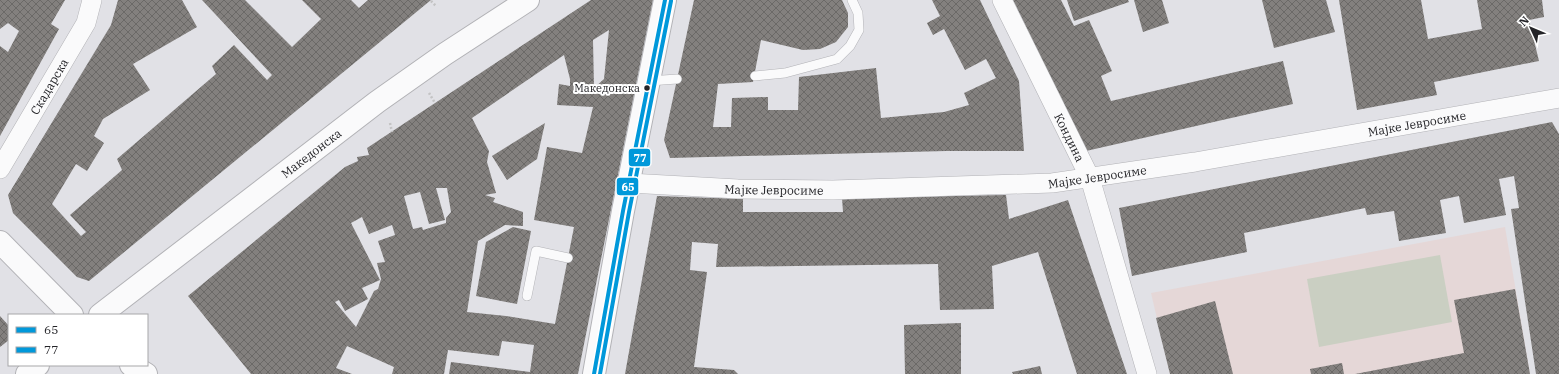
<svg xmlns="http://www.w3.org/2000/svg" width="1559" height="374" font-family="'IBM Plex Serif',serif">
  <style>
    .education { fill: #e5d7d7 }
    .pitch { fill: #cacfc2 }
    .building { fill: url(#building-cross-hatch); fill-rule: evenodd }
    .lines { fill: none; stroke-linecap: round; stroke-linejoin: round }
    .lane-casing { stroke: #b2b2b6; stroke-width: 10 }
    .street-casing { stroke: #b2b2b6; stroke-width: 20 }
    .secondary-casing { stroke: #b2b2b6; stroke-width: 24 }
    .path { stroke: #c3c3c4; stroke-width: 2.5; stroke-dasharray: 2 2; stroke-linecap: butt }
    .lane { stroke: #fafafb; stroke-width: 9 }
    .street { stroke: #fafafb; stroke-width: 19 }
    .secondary { stroke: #fafafb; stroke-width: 22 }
    .bus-1-casing { stroke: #fff; stroke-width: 7 }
    .bus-2-casing { stroke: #fff; stroke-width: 7 }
    .bus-1 { stroke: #0098da; stroke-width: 4 }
    .bus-2 { stroke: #0098da; stroke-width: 4 }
    .bus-dot { fill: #242428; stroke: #fff; stroke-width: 1.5 }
    .labels { text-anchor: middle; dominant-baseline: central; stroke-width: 4; stroke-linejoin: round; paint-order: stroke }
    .bus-label { font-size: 11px; fill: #242428; stroke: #fff; text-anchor: end }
    .street-label { font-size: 12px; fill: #242428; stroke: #fff }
    .line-badge { stroke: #fff; stroke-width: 1.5 }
    .badge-label { font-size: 11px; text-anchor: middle; font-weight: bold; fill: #fff }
  </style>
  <defs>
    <pattern id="building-cross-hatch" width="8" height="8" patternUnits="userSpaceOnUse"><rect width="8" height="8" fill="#83807e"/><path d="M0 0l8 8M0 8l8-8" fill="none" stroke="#6b6967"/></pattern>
  </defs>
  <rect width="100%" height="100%" fill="#e1e1e6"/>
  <polygon class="education" points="1505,227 1530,374 1170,374 1151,293"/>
  <polygon class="pitch" points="1440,255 1452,322 1319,347 1307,279"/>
  <g class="building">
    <polygon points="0,0 65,0 51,24 59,29 0,136 0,46 8,52 19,31 8,23 0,29"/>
    <polygon points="118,0 182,0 197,27 133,64 150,90 103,119 94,136 104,143 87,171 76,164 52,204 81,236 86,232 70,215 122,170 117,159 216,74 212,66 234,45 267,80 272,75 202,0 245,0 292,47 321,19 302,0 351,0 359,8 368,0 431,0 89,281 77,277 13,213 8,195 111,25"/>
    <path d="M591,0H653L578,374H449L451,362L530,372L534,345L502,341L499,356L448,350L444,374H392L394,367L347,346L336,368L352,374H251L188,296L345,167L358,161L357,157L369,155L367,148ZM609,30L604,79L594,88L593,40ZM564,55L570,79V86L559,84L557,105L593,107L582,153L547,147L534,220L574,227L555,324L506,316L467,312L478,241L505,225L523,226V212L493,202L495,198L485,195L496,193L487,162L489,151L472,118ZM436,188H447L451,212L446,218V223L423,230L422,227L413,229L404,196L420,192L429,224L445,220ZM362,217L369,234L392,225L395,235L378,241L385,262L377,263L381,279L378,289L374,291L356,327L335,302L339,300L345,311L368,299L362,288L380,280L351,223Z"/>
    <polygon points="694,0 842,0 848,13 848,27 836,42 820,49 803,50 761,40 753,82 718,84 713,127 731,127 732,98 768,97 768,110 798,110 799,77 876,68 881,118 944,112 969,105 964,93 996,78 986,59 965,70 944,29 933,35 927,23 940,16 932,0 980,0 1019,81 1024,151 946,151 670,158 664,140"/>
    <polygon points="1013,0 1061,0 1074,26 1089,20 1112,71 1101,76 1111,101 1283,61 1293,104 1086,151"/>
    <polygon points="1067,0 1128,0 1129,2 1074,21"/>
    <polygon points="1134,0 1162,0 1169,23 1143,32"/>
    <polygon points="1262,0 1326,0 1335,32 1274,48"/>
    <polygon points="1339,0 1421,0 1428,39 1482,29 1477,0 1542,0 1544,17 1529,20 1539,61 1434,82 1437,95 1357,110"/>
    <polygon points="1552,122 1559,134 1559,374 1536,374 1511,209 1519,208 1514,176 1499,179 1506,215 1464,223 1459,196 1440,200 1446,233 1399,241 1394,211 1367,215 1365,208 1244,233 1247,252 1132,276 1119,208"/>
    <polygon points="545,123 537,159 507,180 492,156"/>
    <polygon points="1006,195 1009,219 1068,200 1127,374 1077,374 1038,252 992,266 994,309 940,310 938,264 716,267 718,244 692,242 690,270 707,272 694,367 734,370 738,374 625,374 657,196 743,199 743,212 843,212 842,198"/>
    <polygon points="513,227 531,231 517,304 476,296 486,242"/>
    <polygon points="1515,289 1530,374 1355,374 1464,353 1454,300"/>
    <polygon points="1215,301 1233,374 1170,374 1156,318"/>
    <polygon points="0,316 9,326 9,340 0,347"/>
    <polygon points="961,323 961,374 905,374 904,325"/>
    <polygon points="1342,363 1344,374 1311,374 1310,369"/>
    <polygon points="1040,366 1042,374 1013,374 1012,372"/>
  </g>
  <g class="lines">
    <g class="lane-casing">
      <g id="lane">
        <polyline points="755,76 785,73 837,59 850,46 859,30 858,13 852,0"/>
        <polyline points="649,81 677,79"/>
        <polyline points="527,296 536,251 568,258"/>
      </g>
    </g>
    <g class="street-casing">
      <g id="street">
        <path id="s1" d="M1002,0L1090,178L1147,374"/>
        <path id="s2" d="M0,169L86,23L92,0"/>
        <path id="s3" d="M629,183L738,189L833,190L1052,183L1195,162L1559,98"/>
      </g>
    </g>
    <g class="secondary-casing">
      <g id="secondary">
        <polyline points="0,242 72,315"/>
        <path id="s4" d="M100,315L377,102L445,54L528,0"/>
        <polyline points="131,365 146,374"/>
        <polyline points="27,374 38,365"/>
        <polyline points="594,374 623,211 665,0"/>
      </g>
    </g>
    <g class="path">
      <polyline points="431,1 436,6"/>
      <polyline points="429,93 435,103"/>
      <polyline points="390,123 392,132"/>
    </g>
    <use href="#lane" class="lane"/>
    <use href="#street" class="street"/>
    <use href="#secondary" class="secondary"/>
    <g class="bus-1-casing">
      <polyline id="bus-1" points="594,374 623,211 665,0"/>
    </g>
    <g class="bus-2-casing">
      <polyline id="bus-2" points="600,374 629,212 671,1"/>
    </g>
    <use href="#bus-1" class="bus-1"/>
    <use href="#bus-2" class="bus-2"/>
  </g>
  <circle class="bus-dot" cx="647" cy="88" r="3.5"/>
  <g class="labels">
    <g class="bus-label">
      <text x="640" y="88">Македонска</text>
    </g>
    <g class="street-label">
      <text stroke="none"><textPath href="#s2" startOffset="96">Скадарска</textPath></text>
      <text stroke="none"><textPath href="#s3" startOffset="793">Мајке Јевросиме</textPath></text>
      <text stroke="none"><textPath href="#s1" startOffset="153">Кондина</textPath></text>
      <text stroke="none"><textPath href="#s4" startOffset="266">Македонска</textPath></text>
      <text stroke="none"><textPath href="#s3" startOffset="469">Мајке Јевросиме</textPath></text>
      <text stroke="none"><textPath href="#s3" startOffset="145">Мајке Јевросиме</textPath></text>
    </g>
  </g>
  <g class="line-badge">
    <rect x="628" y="148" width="23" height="19" rx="4" fill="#0098da"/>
    <rect x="616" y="177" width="23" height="19" rx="4" fill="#0098da"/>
  </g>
  <g class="badge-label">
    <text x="640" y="162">77</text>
    <text x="628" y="191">65</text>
  </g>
  <rect x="8" y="314" width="140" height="52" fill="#ffffff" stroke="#a7a7a9"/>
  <rect x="16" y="327" width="20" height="6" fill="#0098da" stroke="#a7a7a9"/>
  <text x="44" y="334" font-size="12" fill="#242428">65</text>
  <rect x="16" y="347" width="20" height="6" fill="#0098da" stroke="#a7a7a9"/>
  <text x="44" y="354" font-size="12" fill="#242428">77</text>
  <g transform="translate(1531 28) rotate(314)" stroke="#ffffff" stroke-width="3" paint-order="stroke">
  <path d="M0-3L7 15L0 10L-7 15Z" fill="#242428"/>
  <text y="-6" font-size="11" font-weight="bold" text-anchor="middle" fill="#242428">N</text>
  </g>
</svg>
